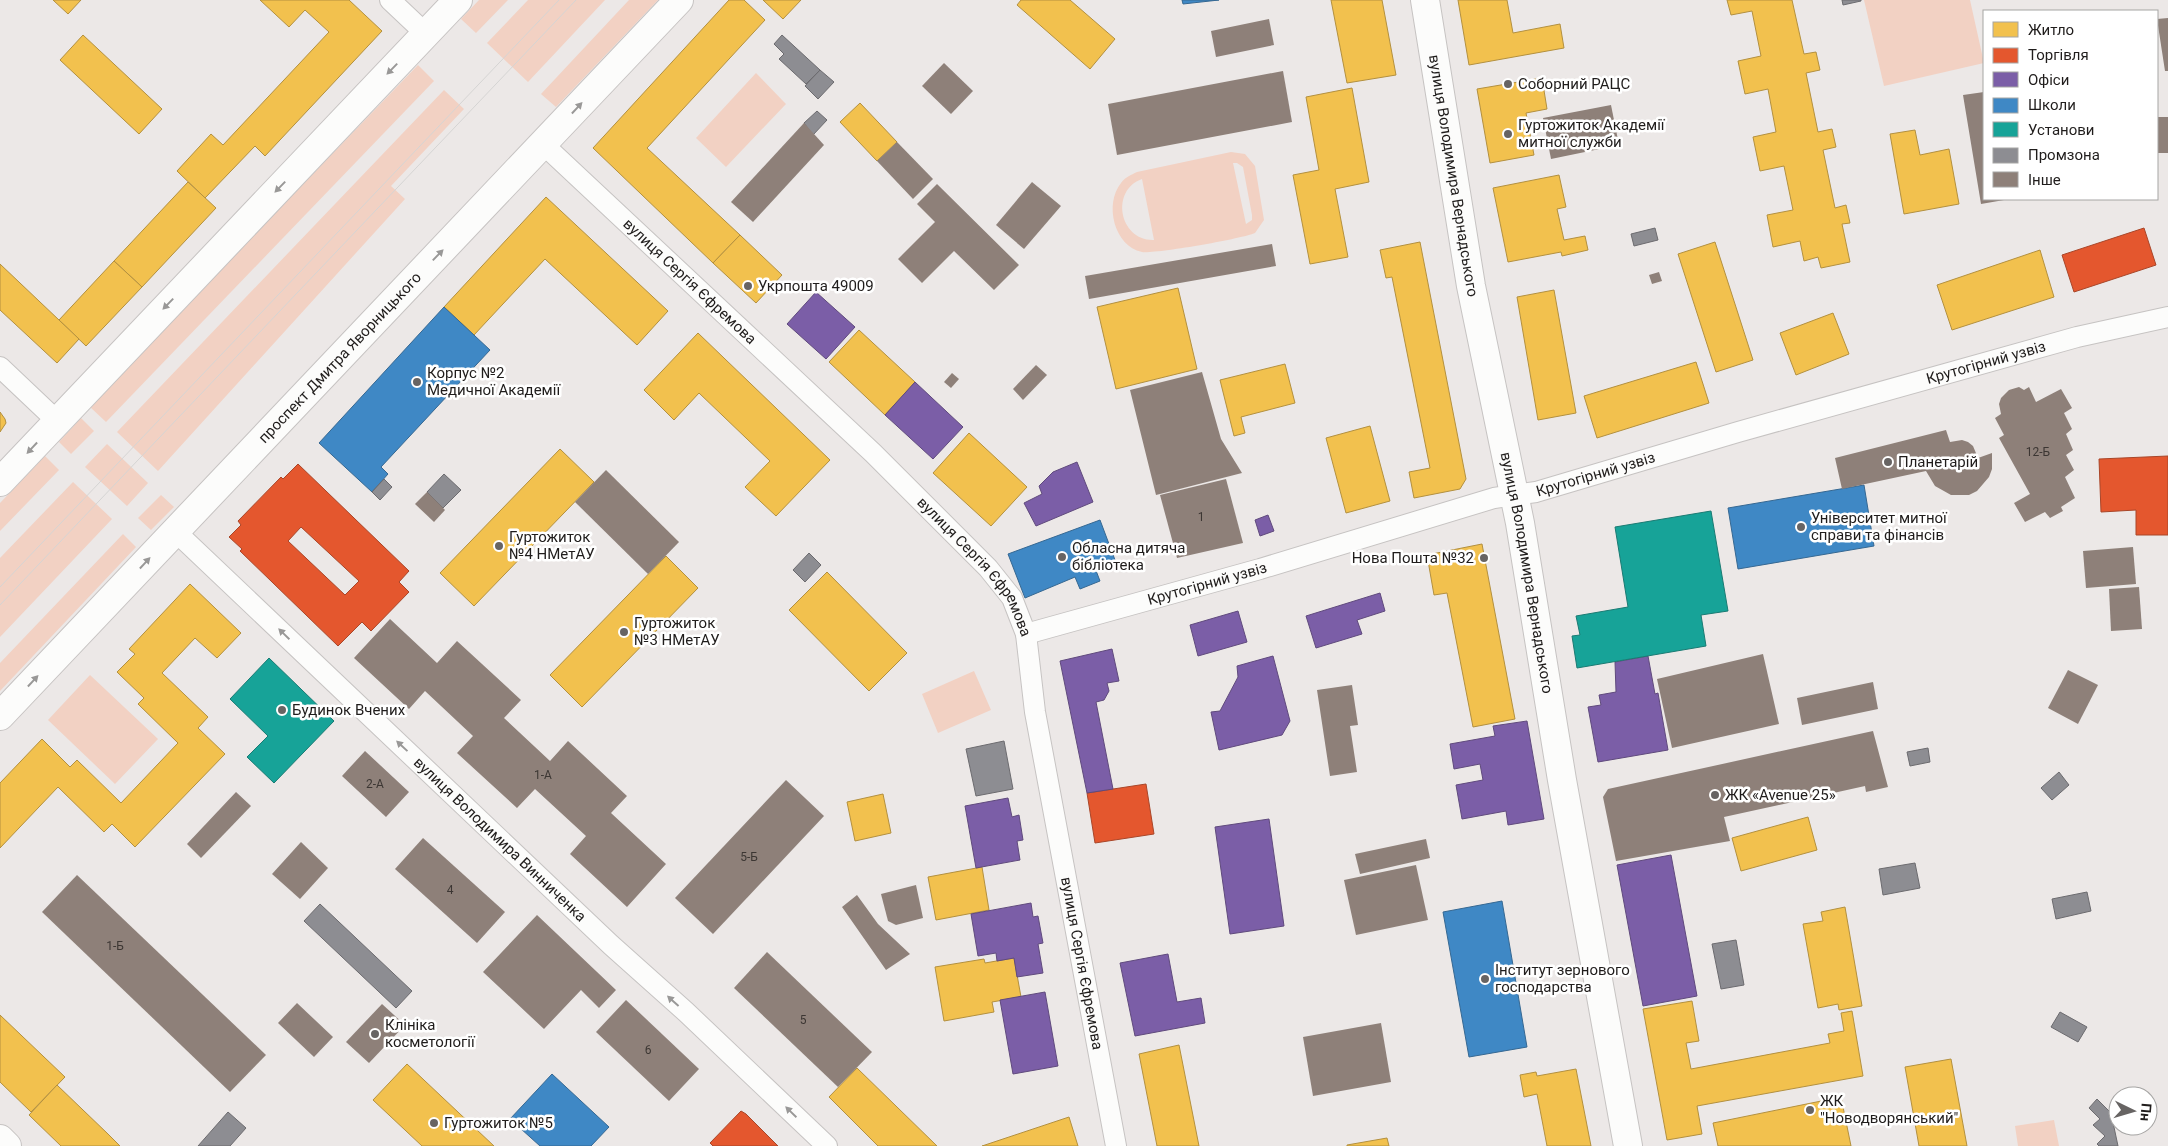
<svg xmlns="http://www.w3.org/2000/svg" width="2168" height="1146" font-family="Roboto,sans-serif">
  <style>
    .green { fill: #f2d1c3; fill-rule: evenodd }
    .homes { fill: #f2c14e; stroke: #b3903f }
    .shops { fill: #e4572e; stroke: #a94629; fill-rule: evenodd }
    .offices { fill: #7b5ea7; stroke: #604a7d }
    .schools { fill: #3f88c5; stroke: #366892 }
    .public { fill: #17a398; stroke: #1a7b73 }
    .industry { fill: #8d8d92; stroke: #6c6b6f }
    .building { fill: #8e8079 }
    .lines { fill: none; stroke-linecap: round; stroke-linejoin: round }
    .street-casing { stroke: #c6c3c2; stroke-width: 22 }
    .secondary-casing { stroke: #c6c3c2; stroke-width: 30 }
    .primary-casing { stroke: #c6c3c2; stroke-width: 30 }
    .street { stroke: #fcfcfb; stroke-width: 20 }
    .secondary { stroke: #fcfcfb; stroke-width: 28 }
    .primary { stroke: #fcfcfb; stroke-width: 28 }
    .tram { stroke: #d5d4d3; stroke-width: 1 }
    .oneway { fill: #999897 }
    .poi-dot { fill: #676463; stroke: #fff; stroke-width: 2 }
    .labels { text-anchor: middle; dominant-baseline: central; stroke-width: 5; stroke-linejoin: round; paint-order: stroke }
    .number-label { font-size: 12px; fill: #3c3633 }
    .poi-label { font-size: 15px; fill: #201d1c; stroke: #fff; text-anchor: start }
    .street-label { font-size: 15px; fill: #201d1c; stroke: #fff }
  </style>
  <rect width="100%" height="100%" fill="#ece8e7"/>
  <g class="green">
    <polygon points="479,0 508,0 476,33 461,19"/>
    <polygon points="528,0 605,0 528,82 487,43"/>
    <polygon points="629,0 658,0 556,107 541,94"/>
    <polygon points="1864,0 1970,0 1984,63 1884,86"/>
    <polygon points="418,65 434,81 106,422 89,406"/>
    <polygon points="756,73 786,104 726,167 696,138"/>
    <polygon points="444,90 464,109 391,186 405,199 158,471 117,432"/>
    <path d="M1231,152L1245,154L1255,166L1264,220L1255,233C1241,239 1155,254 1142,252C1114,246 1104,204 1121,183C1125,177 1131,175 1137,172ZM1233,163H1237L1243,167L1252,215V220L1246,224ZM1142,179L1154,240C1119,241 1110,190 1142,179Z"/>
    <polygon points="81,418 94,431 71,454 59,442"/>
    <polygon points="107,444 148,483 127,506 85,467"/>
    <polygon points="45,456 59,470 0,531 0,503"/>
    <polygon points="73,482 112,519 0,637 0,558"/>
    <polygon points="161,495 174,507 151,530 138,518"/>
    <polygon points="123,534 136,547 0,691 0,663"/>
    <polygon points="974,671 991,710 938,733 922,694"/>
    <polygon points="90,675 158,739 115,784 48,720"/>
    <polygon points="2054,1120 2059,1146 2018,1146 2015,1126"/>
  </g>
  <g class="homes">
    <polygon points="53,0 81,0 68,14"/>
    <polygon points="260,0 349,0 382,31 265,156 255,146 205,198 177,171 211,134 223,145 329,32 305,10 289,27"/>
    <polygon points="729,0 744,0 765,20 647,148 740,235 713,263 593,148"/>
    <polygon points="763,0 801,0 783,19"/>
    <polygon points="1021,0 1070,0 1115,39 1090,69 1017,5"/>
    <polygon points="1331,0 1382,0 1396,75 1347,83"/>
    <polygon points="1458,0 1507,0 1513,33 1560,24 1564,48 1469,65"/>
    <polygon points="1727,0 1792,0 1804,54 1816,52 1820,70 1806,73 1818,132 1832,129 1836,147 1823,150 1835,208 1846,205 1850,223 1842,224 1850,262 1821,268 1818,257 1804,261 1800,241 1773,247 1767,215 1793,210 1784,166 1760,171 1753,137 1776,132 1768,89 1745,94 1738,61 1761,56 1752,11 1731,15"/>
    <polygon points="83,35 162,109 139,134 60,60"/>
    <polygon points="1542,78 1547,109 1526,113 1534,155 1490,163 1477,89"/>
    <polygon points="1352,88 1369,182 1335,189 1348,257 1310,264 1293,175 1319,170 1306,97"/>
    <polygon points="860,103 897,142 877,161 840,122"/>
    <polygon points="1915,130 1920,155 1949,149 1959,204 1904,214 1890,134"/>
    <polygon points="1559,175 1566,207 1557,209 1564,240 1585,236 1588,250 1562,256 1561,252 1508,262 1493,188"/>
    <polygon points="188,182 216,208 142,287 114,261"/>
    <polygon points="546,197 668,311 637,345 545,259 474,335 444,307"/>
    <polygon points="740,235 782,275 756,303 713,263"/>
    <polygon points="1420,242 1466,479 1460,489 1414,498 1409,472 1430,468 1392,277 1386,278 1380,250"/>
    <polygon points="1715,242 1753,360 1716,372 1678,254"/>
    <polygon points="2040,250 2054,297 1952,330 1937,285"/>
    <polygon points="114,261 142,287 86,346 59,320"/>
    <polygon points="0,264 79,339 57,363 0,310"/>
    <polygon points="1178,288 1197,369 1116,389 1097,307"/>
    <polygon points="1554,290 1576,413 1538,420 1517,297"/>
    <polygon points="1833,313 1849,354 1796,375 1780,333"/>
    <polygon points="859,330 915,382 885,415 829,362"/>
    <polygon points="698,333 830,460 776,516 745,487 770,461 699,393 674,420 644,390"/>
    <polygon points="1696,362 1709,403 1597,438 1584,396"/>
    <polygon points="1285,364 1295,403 1241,417 1245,433 1234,436 1220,380"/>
    <polygon points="0,412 5,419 6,423 0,432"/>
    <polygon points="1370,426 1390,501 1346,513 1326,438"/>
    <polygon points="969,433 1027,487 991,526 933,473"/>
    <polygon points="560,449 594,482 474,606 440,573"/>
    <polygon points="1482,544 1515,719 1473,727 1447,593 1434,595 1427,555"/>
    <polygon points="666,556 698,588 582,707 550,675"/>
    <polygon points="827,572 907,653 869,691 789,610"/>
    <polygon points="190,584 241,633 217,658 195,638 162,673 208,717 198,728 225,754 135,847 112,824 104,832 58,787 0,848 0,783 42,739 70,767 77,760 121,803 178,743 138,704 144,698 117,672 135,654 129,649"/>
    <polygon points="883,794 891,833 855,841 847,802"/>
    <polygon points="1808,817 1817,850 1741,871 1732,838"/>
    <polygon points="982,867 989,910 936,920 928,877"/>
    <polygon points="1845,907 1862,1006 1839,1010 1838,1004 1818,1008 1803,924 1823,921 1821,912"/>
    <polygon points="1014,958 1021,997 992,1002 994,1012 944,1021 935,967 984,959 985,963"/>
    <polygon points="1692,1001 1699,1041 1686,1043 1691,1069 1830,1043 1828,1034 1844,1031 1841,1013 1852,1011 1863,1076 1697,1106 1702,1134 1667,1140 1643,1009"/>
    <polygon points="0,1015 65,1077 31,1112 0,1082"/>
    <polygon points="1179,1045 1199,1146 1157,1146 1139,1054"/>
    <polygon points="1951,1059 1967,1146 1919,1146 1905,1067"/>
    <polygon points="407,1064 494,1146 422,1146 373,1100"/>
    <polygon points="857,1068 937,1146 878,1146 829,1097"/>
    <polygon points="1576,1069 1591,1146 1547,1146 1537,1094 1524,1097 1520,1075 1536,1072 1537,1076"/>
    <polygon points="57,1085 108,1134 120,1146 61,1146 29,1115"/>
    <polygon points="1841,1097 1851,1146 1718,1146 1713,1123"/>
    <polygon points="1069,1117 1078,1146 982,1146"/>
    <polygon points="1387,1138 1389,1146 1347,1146 1347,1145"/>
  </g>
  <g class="shops">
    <polygon points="2144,228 2156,265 2074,292 2062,255"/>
    <polygon points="2168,456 2168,535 2136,535 2136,510 2101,512 2099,459"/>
    <path d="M298,464L409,571L399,582L409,592L371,631L362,622L338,646L240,551L242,549L229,537L241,525L238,521L281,477L283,479ZM301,527L359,581L345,595L288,541Z"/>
    <polygon points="1146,784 1154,834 1095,843 1087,793"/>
    <polygon points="741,1111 746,1114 778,1146 713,1146 710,1143"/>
  </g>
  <g class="offices">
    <polygon points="816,292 855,327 826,359 787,324"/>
    <polygon points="915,382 963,427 933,459 885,415"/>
    <polygon points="1077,462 1093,502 1036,526 1024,503 1042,494 1039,486 1053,472"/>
    <polygon points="1268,515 1274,531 1260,536 1255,520"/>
    <polygon points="1380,593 1385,611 1357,620 1362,634 1316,648 1306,616"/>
    <polygon points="1238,611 1247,642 1198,656 1190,625"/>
    <polygon points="1112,649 1119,681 1107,683 1109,691 1104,700 1096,702 1113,789 1087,793 1060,661"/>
    <polygon points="1273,656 1290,721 1282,735 1219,750 1211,712 1220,711 1238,677 1237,666"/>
    <polygon points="1648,656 1655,694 1658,693 1668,750 1598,762 1588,707 1601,705 1599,695 1616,692 1615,662"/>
    <polygon points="1527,721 1544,819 1508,825 1506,811 1462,819 1456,785 1483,780 1480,764 1454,769 1450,744 1495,736 1493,726"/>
    <polygon points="1008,798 1012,817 1019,815 1023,840 1017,841 1020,860 976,868 965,806"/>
    <polygon points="1269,819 1284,926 1230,934 1215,827"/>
    <polygon points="1671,855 1697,996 1643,1006 1617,865"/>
    <polygon points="1031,903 1033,917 1038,916 1043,943 1038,944 1043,973 1017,977 1014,958 997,961 996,953 978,956 971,914"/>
    <polygon points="1168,954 1177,1002 1201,998 1205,1023 1135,1036 1120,963"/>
    <polygon points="1045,992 1058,1066 1013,1074 1000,1000"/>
  </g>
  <g class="schools">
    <polygon points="1182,0 1219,0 1183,4"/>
    <polygon points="444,307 490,350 381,467 388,474 372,492 319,443"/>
    <polygon points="1864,485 1874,546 1738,569 1728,508"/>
    <polygon points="1100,520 1115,560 1095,568 1100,581 1080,589 1075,577 1025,598 1008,554"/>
    <polygon points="1502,901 1527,1047 1469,1057 1443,912"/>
    <polygon points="552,1074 609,1127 591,1146 540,1146 510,1119"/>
  </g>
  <g class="public">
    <polygon points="1711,511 1728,611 1701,615 1706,646 1577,668 1572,636 1580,635 1576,616 1628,607 1615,527"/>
    <polygon points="269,658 334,721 274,783 247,757 268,736 230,699"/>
  </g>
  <g class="industry">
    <polygon points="1842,0 1861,0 1861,1 1843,5"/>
    <polygon points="782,35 820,70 806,84 779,59 784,54 774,44"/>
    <polygon points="820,70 834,82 818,99 805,86"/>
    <polygon points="817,111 827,120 813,135 804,123"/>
    <polygon points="1655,228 1658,240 1634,246 1631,234"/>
    <polygon points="444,474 461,490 443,508 427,492"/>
    <polygon points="384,479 392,487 380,500 372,492"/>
    <polygon points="809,553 821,565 805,582 793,570"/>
    <polygon points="1004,741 1013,789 976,796 966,749"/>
    <polygon points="1928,748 1930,762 1910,766 1907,752"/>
    <polygon points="2059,772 2069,785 2052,800 2041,788"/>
    <polygon points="1915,863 1920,888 1883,895 1879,869"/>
    <polygon points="2087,892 2091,911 2056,919 2052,899"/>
    <polygon points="320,904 412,991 396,1008 304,921"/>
    <polygon points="1736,940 1744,985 1721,989 1712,944"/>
    <polygon points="2060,1012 2087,1027 2078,1042 2051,1027"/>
    <polygon points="2097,1099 2111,1113 2118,1146 2099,1146 2097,1144 2105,1136 2093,1125 2100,1119 2089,1108"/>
    <polygon points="228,1112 246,1128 230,1146 198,1146"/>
  </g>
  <g class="building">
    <polygon points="2168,18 2168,71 2165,71 2157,19"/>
    <polygon points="1269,19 1274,45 1216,57 1211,31"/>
    <polygon points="944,63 973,91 951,114 922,86"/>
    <polygon points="1283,71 1292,122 1117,155 1108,104"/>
    <polygon points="1984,92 1984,199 2004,200 1981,204 1963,95"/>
    <polygon points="1611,105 1619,145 1551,159 1543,118"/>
    <rect x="2157" y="117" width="11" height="36"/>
    <polygon points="804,123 824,145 753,222 731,202"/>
    <polygon points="897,142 933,179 913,199 877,161"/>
    <polygon points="1032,182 1061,206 1024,249 996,225"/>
    <polygon points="937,184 1019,265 994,290 954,251 922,283 898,259 935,222 917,204"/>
    <polygon points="1272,244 1276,266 1089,299 1085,276"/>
    <polygon points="1659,272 1662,281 1652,284 1649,275"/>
    <polygon points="1036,365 1047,375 1023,400 1013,389"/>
    <polygon points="1202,372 1221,439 1242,473 1156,495 1130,390"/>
    <polygon points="952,373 959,379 951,388 944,382"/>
    <polygon points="2019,387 2024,390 2029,387 2036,402 2061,389 2072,408 2064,413 2072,429 2066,434 2073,450 2066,455 2074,470 2065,477 2075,498 2061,507 2063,511 2050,518 2045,512 2025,522 2014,503 2030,494 1999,438 2004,435 1995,418 2001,414 1999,404 2001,398 2009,390"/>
    <polygon points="1946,430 1950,442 1962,440 1968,442 1973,446 1978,458 1992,453 1992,469 1989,477 1977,491 1969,495 1951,495 1935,486 1926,471 1842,489 1835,458"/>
    <polygon points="606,470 679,542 648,574 575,502"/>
    <polygon points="1226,479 1243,543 1177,558 1160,495"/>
    <polygon points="427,492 445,510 434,522 415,504"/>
    <polygon points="2133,547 2136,584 2086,588 2083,551"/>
    <polygon points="2139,587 2142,629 2111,631 2109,589"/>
    <polygon points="390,619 437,663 457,641 521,700 504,718 550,761 568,741 627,796 611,813 666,864 627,907 570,854 586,836 535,789 517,808 457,753 473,736 425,691 409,709 354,658"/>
    <polygon points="1763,654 1779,724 1672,748 1657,679"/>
    <polygon points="2068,670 2098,685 2078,724 2048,708"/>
    <polygon points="1873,682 1878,709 1802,725 1797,698"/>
    <polygon points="1352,685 1358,725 1350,726 1357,772 1330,776 1317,690"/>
    <polygon points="1873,731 1888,787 1866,792 1865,786 1724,817 1730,841 1616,861 1603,797 1608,789"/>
    <polygon points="365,751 409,792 386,817 342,776"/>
    <polygon points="786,780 824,816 713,934 675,898"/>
    <polygon points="236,792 251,806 201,858 187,844"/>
    <polygon points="423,838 505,912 477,943 395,869"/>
    <polygon points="1426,839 1430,858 1360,874 1355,854"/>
    <polygon points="301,842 328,868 300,899 272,874"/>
    <polygon points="1416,865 1428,920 1356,935 1344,880"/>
    <polygon points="77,875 266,1055 230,1092 42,912"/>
    <polygon points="916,885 923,918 896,925 888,921 881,894"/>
    <polygon points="857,895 878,924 910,954 886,970 842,907"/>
    <polygon points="537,915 616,990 599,1008 581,990 544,1029 483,972"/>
    <polygon points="767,952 872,1052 838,1087 734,988"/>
    <polygon points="626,1000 699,1069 669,1101 596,1032"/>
    <polygon points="297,1003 333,1037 314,1057 278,1023"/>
    <polygon points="382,1004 405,1025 369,1063 346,1042"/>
    <polygon points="1381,1023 1391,1082 1313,1096 1303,1037"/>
  </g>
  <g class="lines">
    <g class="street-casing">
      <g id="street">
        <polyline points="390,0 426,34"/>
        <path id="s1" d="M543,144L873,453L988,568L1012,598L1026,634L1035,712L1116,1146"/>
        <polyline points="0,367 57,421"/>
        <path id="s2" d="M175,531L611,945L686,1012L827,1146"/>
        <path id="s3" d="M1026,634L1260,569L1494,498L1536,492L1738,432L2077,337L2168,317"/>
      </g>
    </g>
    <g class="secondary-casing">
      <g id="secondary">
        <path id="s4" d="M1425,0L1471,286L1520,523L1562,780L1628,1146"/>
        <polyline points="0,1139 7,1146"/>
      </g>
    </g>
    <g class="primary-casing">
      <g id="primary">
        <polyline points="0,482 458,0"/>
        <path id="s5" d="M0,716L679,0"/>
      </g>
    </g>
    <use href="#street" class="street"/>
    <use href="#secondary" class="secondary"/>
    <use href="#primary" class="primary"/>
    <g class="tram">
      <polyline points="0,587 559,0"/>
      <polyline points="0,605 576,0"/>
    </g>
  </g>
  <defs><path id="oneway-solid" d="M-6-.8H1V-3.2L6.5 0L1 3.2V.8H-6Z" transform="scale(1.25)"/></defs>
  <g class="oneway">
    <use href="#oneway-solid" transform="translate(392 69) rotate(134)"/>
    <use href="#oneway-solid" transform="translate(577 108) rotate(-47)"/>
    <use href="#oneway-solid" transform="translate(280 187) rotate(134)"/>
    <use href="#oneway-solid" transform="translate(438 255) rotate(-46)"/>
    <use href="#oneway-solid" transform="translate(168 304) rotate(134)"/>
    <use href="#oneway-solid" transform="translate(32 448) rotate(133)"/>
    <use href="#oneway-solid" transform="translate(145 563) rotate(-47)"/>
    <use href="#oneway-solid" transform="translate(284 634) rotate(-136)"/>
    <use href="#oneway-solid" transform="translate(33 681) rotate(-47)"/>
    <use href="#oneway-solid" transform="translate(402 746) rotate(-137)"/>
    <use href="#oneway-solid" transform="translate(673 1001) rotate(-138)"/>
    <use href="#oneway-solid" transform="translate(791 1112) rotate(-136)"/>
  </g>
  <g class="poi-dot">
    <circle cx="1508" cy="84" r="5"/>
    <circle cx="1508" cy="134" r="5"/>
    <circle cx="748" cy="286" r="5"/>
    <circle cx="417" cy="382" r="5"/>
    <circle cx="1888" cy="462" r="5"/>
    <circle cx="1801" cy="527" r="5"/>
    <circle cx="499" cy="546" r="5"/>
    <circle cx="1062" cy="557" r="5"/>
    <circle cx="1484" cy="558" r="5"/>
    <circle cx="624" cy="632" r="5"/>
    <circle cx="282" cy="710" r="5"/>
    <circle cx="1715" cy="795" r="5"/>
    <circle cx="1485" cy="979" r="5"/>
    <circle cx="375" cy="1034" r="5"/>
    <circle cx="1810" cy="1110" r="5"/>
    <circle cx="434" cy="1123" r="5"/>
  </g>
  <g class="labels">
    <g class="number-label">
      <text x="2038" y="452">12-Б</text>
      <text x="1201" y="517">1</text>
      <text x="543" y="775">1-А</text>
      <text x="375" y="784">2-А</text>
      <text x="749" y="857">5-Б</text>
      <text x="450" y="890">4</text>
      <text x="115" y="946">1-Б</text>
      <text x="803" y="1020">5</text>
      <text x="648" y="1050">6</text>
    </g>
    <g class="poi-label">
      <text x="1518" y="84">Соборний РАЦС</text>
      <text x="1518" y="125">Гуртожиток Академії<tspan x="1518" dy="17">митної служби</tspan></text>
      <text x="758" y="286">Укрпошта 49009</text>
      <text x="427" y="373">Корпус №2<tspan x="427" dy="17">Медичної Академії</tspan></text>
      <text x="1898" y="462">Планетарій</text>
      <text x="1811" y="518">Університет митної<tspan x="1811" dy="17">справи та фінансів</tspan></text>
      <text x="509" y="537">Гуртожиток<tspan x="509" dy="17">№4 НМетАУ</tspan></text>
      <text x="1072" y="548">Обласна дитяча<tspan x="1072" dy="17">бібліотека</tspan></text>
      <text x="1474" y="558" text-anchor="end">Нова Пошта №32</text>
      <text x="634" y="623">Гуртожиток<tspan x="634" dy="17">№3 НМетАУ</tspan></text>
      <text x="292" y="710">Будинок Вчених</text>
      <text x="1725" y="795">ЖК «Avenue 25»</text>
      <text x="1495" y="970">Інститут зернового<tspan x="1495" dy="17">господарства</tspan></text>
      <text x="385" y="1025">Клініка<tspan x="385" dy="17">косметології</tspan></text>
      <text x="1820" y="1101">ЖК<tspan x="1820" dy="17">"Новодворянський"</tspan></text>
      <text x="444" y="1123">Гуртожиток №5</text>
    </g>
    <g class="street-label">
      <text stroke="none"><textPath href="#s4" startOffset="178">вулиця Володимира Вернадського</textPath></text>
      <text stroke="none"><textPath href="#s1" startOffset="201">вулиця Сергія Єфремова</textPath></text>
      <text stroke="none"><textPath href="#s5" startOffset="494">проспект Дмитра Яворницького</textPath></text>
      <text stroke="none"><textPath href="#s3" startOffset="998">Крутогірний узвіз</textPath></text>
      <text stroke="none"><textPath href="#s3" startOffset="592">Крутогірний узвіз</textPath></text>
      <text stroke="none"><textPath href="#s1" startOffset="606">вулиця Сергія Єфремова</textPath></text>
      <text stroke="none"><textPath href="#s4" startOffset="582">вулиця Володимира Вернадського</textPath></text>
      <text stroke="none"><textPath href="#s3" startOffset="188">Крутогірний узвіз</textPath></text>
      <text stroke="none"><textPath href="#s2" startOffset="448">вулиця Володимира Винниченка</textPath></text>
      <text stroke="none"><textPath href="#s1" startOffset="1026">вулиця Сергія Єфремова</textPath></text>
    </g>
  </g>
  <rect x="1983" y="10" width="175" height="190" fill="#ffffff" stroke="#a6a5a4"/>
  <rect x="1993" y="22" width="25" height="15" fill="#f2c14e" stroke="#a6a5a4"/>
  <text x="2028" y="35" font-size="15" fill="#201d1c">Житло</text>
  <rect x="1993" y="48" width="25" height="15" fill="#e4572e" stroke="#a6a5a4"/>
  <text x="2028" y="60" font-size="15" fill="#201d1c">Торгівля</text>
  <rect x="1993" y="72" width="25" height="15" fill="#7b5ea7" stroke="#a6a5a4"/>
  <text x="2028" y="85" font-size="15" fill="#201d1c">Офіси</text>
  <rect x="1993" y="98" width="25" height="15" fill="#3f88c5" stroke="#a6a5a4"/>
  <text x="2028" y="110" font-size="15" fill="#201d1c">Школи</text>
  <rect x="1993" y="122" width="25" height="15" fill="#17a398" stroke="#a6a5a4"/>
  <text x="2028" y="135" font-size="15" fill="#201d1c">Установи</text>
  <rect x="1993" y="148" width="25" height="15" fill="#8d8d92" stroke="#a6a5a4"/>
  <text x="2028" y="160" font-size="15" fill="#201d1c">Промзона</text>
  <rect x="1993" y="172" width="25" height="15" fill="#8e8079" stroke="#a6a5a4"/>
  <text x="2028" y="185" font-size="15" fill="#201d1c">Інше</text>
  <g transform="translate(2133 1111) rotate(95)"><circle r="24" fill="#ffffff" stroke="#a6a5a4"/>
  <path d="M0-4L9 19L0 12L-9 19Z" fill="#676463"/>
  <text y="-8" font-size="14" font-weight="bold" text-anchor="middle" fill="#201d1c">Пн</text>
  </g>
</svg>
